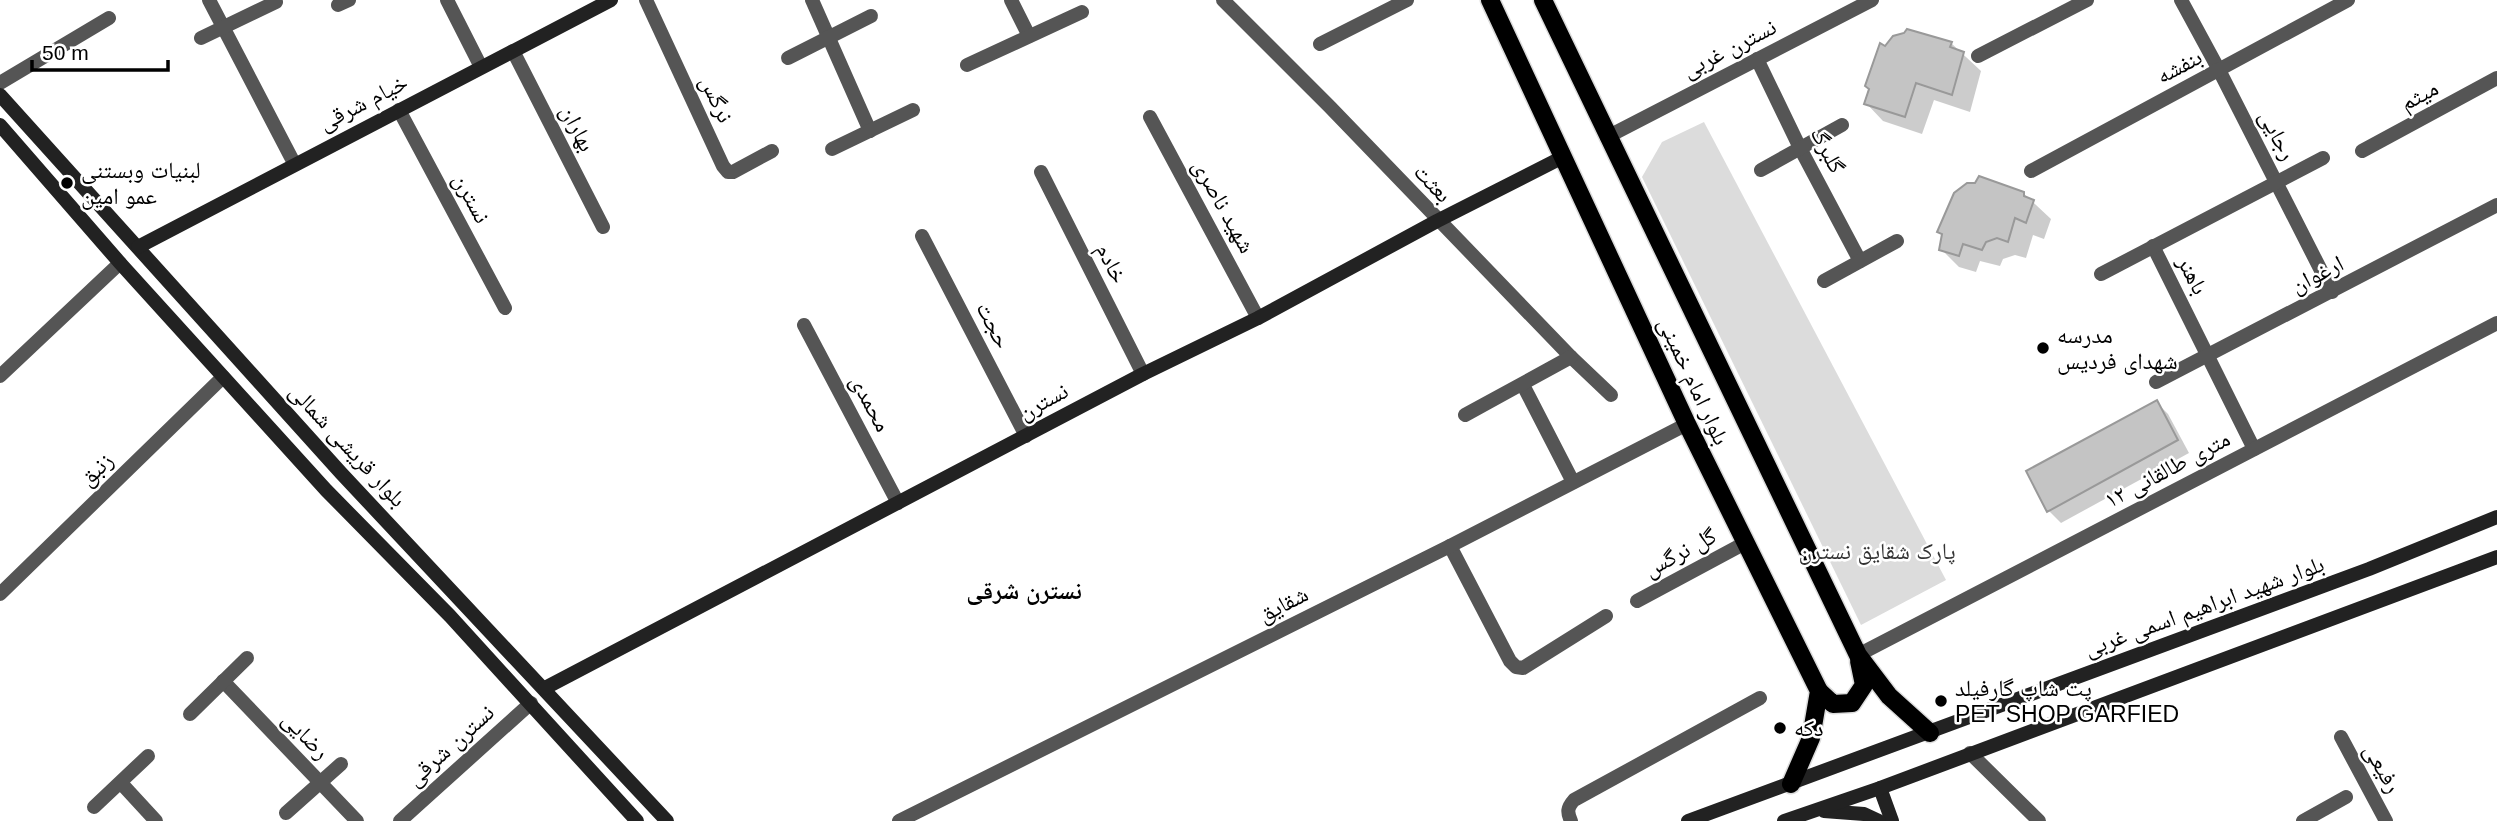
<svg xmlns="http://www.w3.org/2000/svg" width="2497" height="821" font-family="Arial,'Noto Naskh Arabic',sans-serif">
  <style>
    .green { fill: #dcdcdc }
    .shadow { fill: #0003 }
    .building { fill: #c4c4c4; stroke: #999; stroke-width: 2 }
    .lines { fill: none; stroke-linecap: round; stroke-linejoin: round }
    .primary-casing { stroke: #dbdbdb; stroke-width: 21 }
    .street { stroke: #555; stroke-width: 14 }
    .secondary { stroke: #222; stroke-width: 14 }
    .primary { stroke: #000; stroke-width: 18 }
    .poi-dot { fill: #000; stroke: #fff; stroke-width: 2.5 }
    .labels { text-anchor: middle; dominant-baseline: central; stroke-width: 5; stroke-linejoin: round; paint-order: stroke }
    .street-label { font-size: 23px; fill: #000; stroke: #fff }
    .poi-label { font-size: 23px; fill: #000; stroke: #fff; text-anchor: start }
    .park-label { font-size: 23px; fill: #333; stroke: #fff }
    .neighbourhood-label { font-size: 24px; font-weight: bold; fill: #000; stroke: #fff }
  </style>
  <rect width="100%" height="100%" fill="#fff"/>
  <polygon class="green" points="1704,122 1946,580 1861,625 1642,177 1662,142"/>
  <g class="shadow">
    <polygon points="1951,43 1981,71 1970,112 1934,100 1922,134 1883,121 1866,103 1885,48"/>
    <polygon points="2023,193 2051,219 2044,239 2033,235 2026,258 2015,255 2003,259 2000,266 1980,261 1976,272 1959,267 1941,249 1943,236 1939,232"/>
    <polygon points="2156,402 2168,414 2189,453 2061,523 2049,511"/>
  </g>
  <g class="building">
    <polygon points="1907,29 1952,42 1950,47 1964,52 1952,95 1916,83 1905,117 1864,104 1869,89 1865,86 1880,43 1885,46 1893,36 1904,33"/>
    <polygon points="1979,176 2024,192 2024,196 2034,200 2026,223 2015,218 2008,242 1997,238 1986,242 1982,250 1963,244 1959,256 1939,250 1942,234 1937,232 1954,193 1967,183 1975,183"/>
    <polygon points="2157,400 2178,440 2047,512 2026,471"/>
  </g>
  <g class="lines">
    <g class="primary-casing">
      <g id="primary">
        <polyline points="1490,0 1687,424 1819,691 1811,738 1791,784"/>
        <polyline points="1543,0 1858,655 1889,696 1930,733"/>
        <polyline points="1819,691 1833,704 1852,703 1864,685 1859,661"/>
      </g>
    </g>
    <g class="street">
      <polyline points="209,0 294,163"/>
      <polyline points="447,0 481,67"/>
      <polyline points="646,0 723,166 728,172 733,172 772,151"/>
      <polyline points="812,0 870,131"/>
      <polyline points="1011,0 1029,36"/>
      <polyline points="1223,0 1330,107 1571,357 1611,395"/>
      <polyline points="2181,0 2219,70 2332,292"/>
      <polyline points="338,5 349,0"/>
      <polyline points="201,38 276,2"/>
      <polyline points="1320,44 1407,0"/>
      <polyline points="513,51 603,227"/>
      <polyline points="1978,56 2087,0"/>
      <polyline points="788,58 871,16"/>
      <polyline points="1757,59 1800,148 1860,261"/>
      <polyline points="967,65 1082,12"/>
      <polyline points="0,83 109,18"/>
      <polyline points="399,110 505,308"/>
      <polyline points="1150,117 1258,318"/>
      <polyline points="1607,137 1872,0"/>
      <polyline points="832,149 913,110"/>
      <polyline points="2362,151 2497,78"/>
      <polyline points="1761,170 1842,125"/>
      <polyline points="2031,171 2348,0"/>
      <polyline points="1041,172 1143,374"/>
      <polyline points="922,236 1026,436"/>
      <polyline points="2153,246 2254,449"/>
      <polyline points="2101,274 2323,158"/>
      <polyline points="1824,281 1897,241"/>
      <polyline points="804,325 898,503"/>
      <polyline points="0,376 120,263"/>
      <polyline points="2156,382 2497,205"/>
      <polyline points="1523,385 1573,482"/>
      <polyline points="1465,415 1571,357"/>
      <polyline points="1450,546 1510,661 1516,667 1523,668 1606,616"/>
      <polyline points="0,594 223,377"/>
      <polyline points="1637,601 1745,543"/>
      <polyline points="1858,655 2497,323"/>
      <polyline points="223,681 357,821"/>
      <polyline points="190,714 247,658"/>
      <polyline points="2341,737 2386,821"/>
      <polyline points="1970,753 2039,821"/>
      <polyline points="121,783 156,821"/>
      <polyline points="94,807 148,756"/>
      <polyline points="286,813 341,764"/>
      <polyline points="400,821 531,703"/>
      <polyline points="899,821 1450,546 1687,424"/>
      <path d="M1571,821C1567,812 1567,808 1574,800L1760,698"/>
      <polyline points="2303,821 2346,797"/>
    </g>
    <g class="secondary">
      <polyline points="0,95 341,473 667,821"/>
      <polyline points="0,125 120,263 326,490 450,616 637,821"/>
      <polyline points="138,247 611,0"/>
      <polyline points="545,688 1143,374 1258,318 1437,221 1563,157"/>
      <polyline points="1880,788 1892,821"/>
      <polyline points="1824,811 1864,814 1879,821"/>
      <polyline points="1688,821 2369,569 2497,517"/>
      <polyline points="1784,821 1880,788 2497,557"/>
    </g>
    <use href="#primary" class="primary"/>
  </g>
  <g class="poi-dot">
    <circle cx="67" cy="183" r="7"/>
    <circle cx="2043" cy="348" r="7"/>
    <circle cx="1941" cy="701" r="7"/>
    <circle cx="1780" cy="728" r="7"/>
  </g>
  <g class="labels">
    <g class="street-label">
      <text transform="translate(1729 48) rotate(-27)">نسترن غربی</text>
      <text transform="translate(2179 66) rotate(-28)">بنفشه</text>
      <text transform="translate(2419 95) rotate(-28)">میثم</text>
      <text transform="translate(717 99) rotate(65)">نرگس</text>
      <text transform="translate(363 102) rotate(-27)">خیام شرقی</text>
      <text transform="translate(578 128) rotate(63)">بهاران</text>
      <text transform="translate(2278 135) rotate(63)">رجایی</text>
      <text transform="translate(1828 150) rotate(63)">گلبرگ</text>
      <text transform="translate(1433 183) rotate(47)">بعثت</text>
      <text transform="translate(472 198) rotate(62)">نسترن</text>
      <text transform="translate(1224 206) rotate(61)">شهید ناصری</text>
      <text transform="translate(1112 263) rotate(63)">خادم</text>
      <text transform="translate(2317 274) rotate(-27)">ارغوان</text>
      <text transform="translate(2193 275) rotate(63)">باهنر</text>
      <text transform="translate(994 325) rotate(63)">حجت</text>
      <text transform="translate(1694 381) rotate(65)">بلوار امام خمینی</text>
      <text transform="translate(1043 401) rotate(-28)">نسترن</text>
      <text transform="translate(871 403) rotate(62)">محمدی</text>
      <text transform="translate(348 445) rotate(47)">بلوار قریشی شمالی</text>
      <text transform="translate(96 469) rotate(-44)">زنبق</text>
      <text transform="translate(2167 469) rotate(-28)">۱۲ متری طالقانی</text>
      <text transform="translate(1680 552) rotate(-28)">گل نرگس</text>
      <text transform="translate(1283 604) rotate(-27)">شقایق</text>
      <text transform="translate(2204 606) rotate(-20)">بلوار شهید ابراهیم اسمی غربی</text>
      <text transform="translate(306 735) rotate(46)">رضایی</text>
      <text transform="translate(450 745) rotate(-42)">نسترن شرقی</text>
      <text transform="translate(2383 768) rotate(61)">رفیعی</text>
    </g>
    <g class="poi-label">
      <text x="81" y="170">لبنیات وبستنی<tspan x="81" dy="26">عمو امین</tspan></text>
      <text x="2057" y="335">مدرسه<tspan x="2057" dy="26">شهدای فردیس</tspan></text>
      <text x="1955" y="688">پت شاپ گارفیلد<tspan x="1955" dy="26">PET SHOP GARFIED</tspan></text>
      <text x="1794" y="728">دکه</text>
    </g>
    <g class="park-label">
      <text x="1877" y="551">پارک شقایق نسترن</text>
    </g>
    <g class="neighbourhood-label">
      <text x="1024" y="590">نسترن شرقی</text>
    </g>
  </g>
  <path d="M32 60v10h136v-10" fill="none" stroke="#000000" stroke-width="3.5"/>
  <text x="42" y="60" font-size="21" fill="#000000" stroke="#ffffff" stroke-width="5" paint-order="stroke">50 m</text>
</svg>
